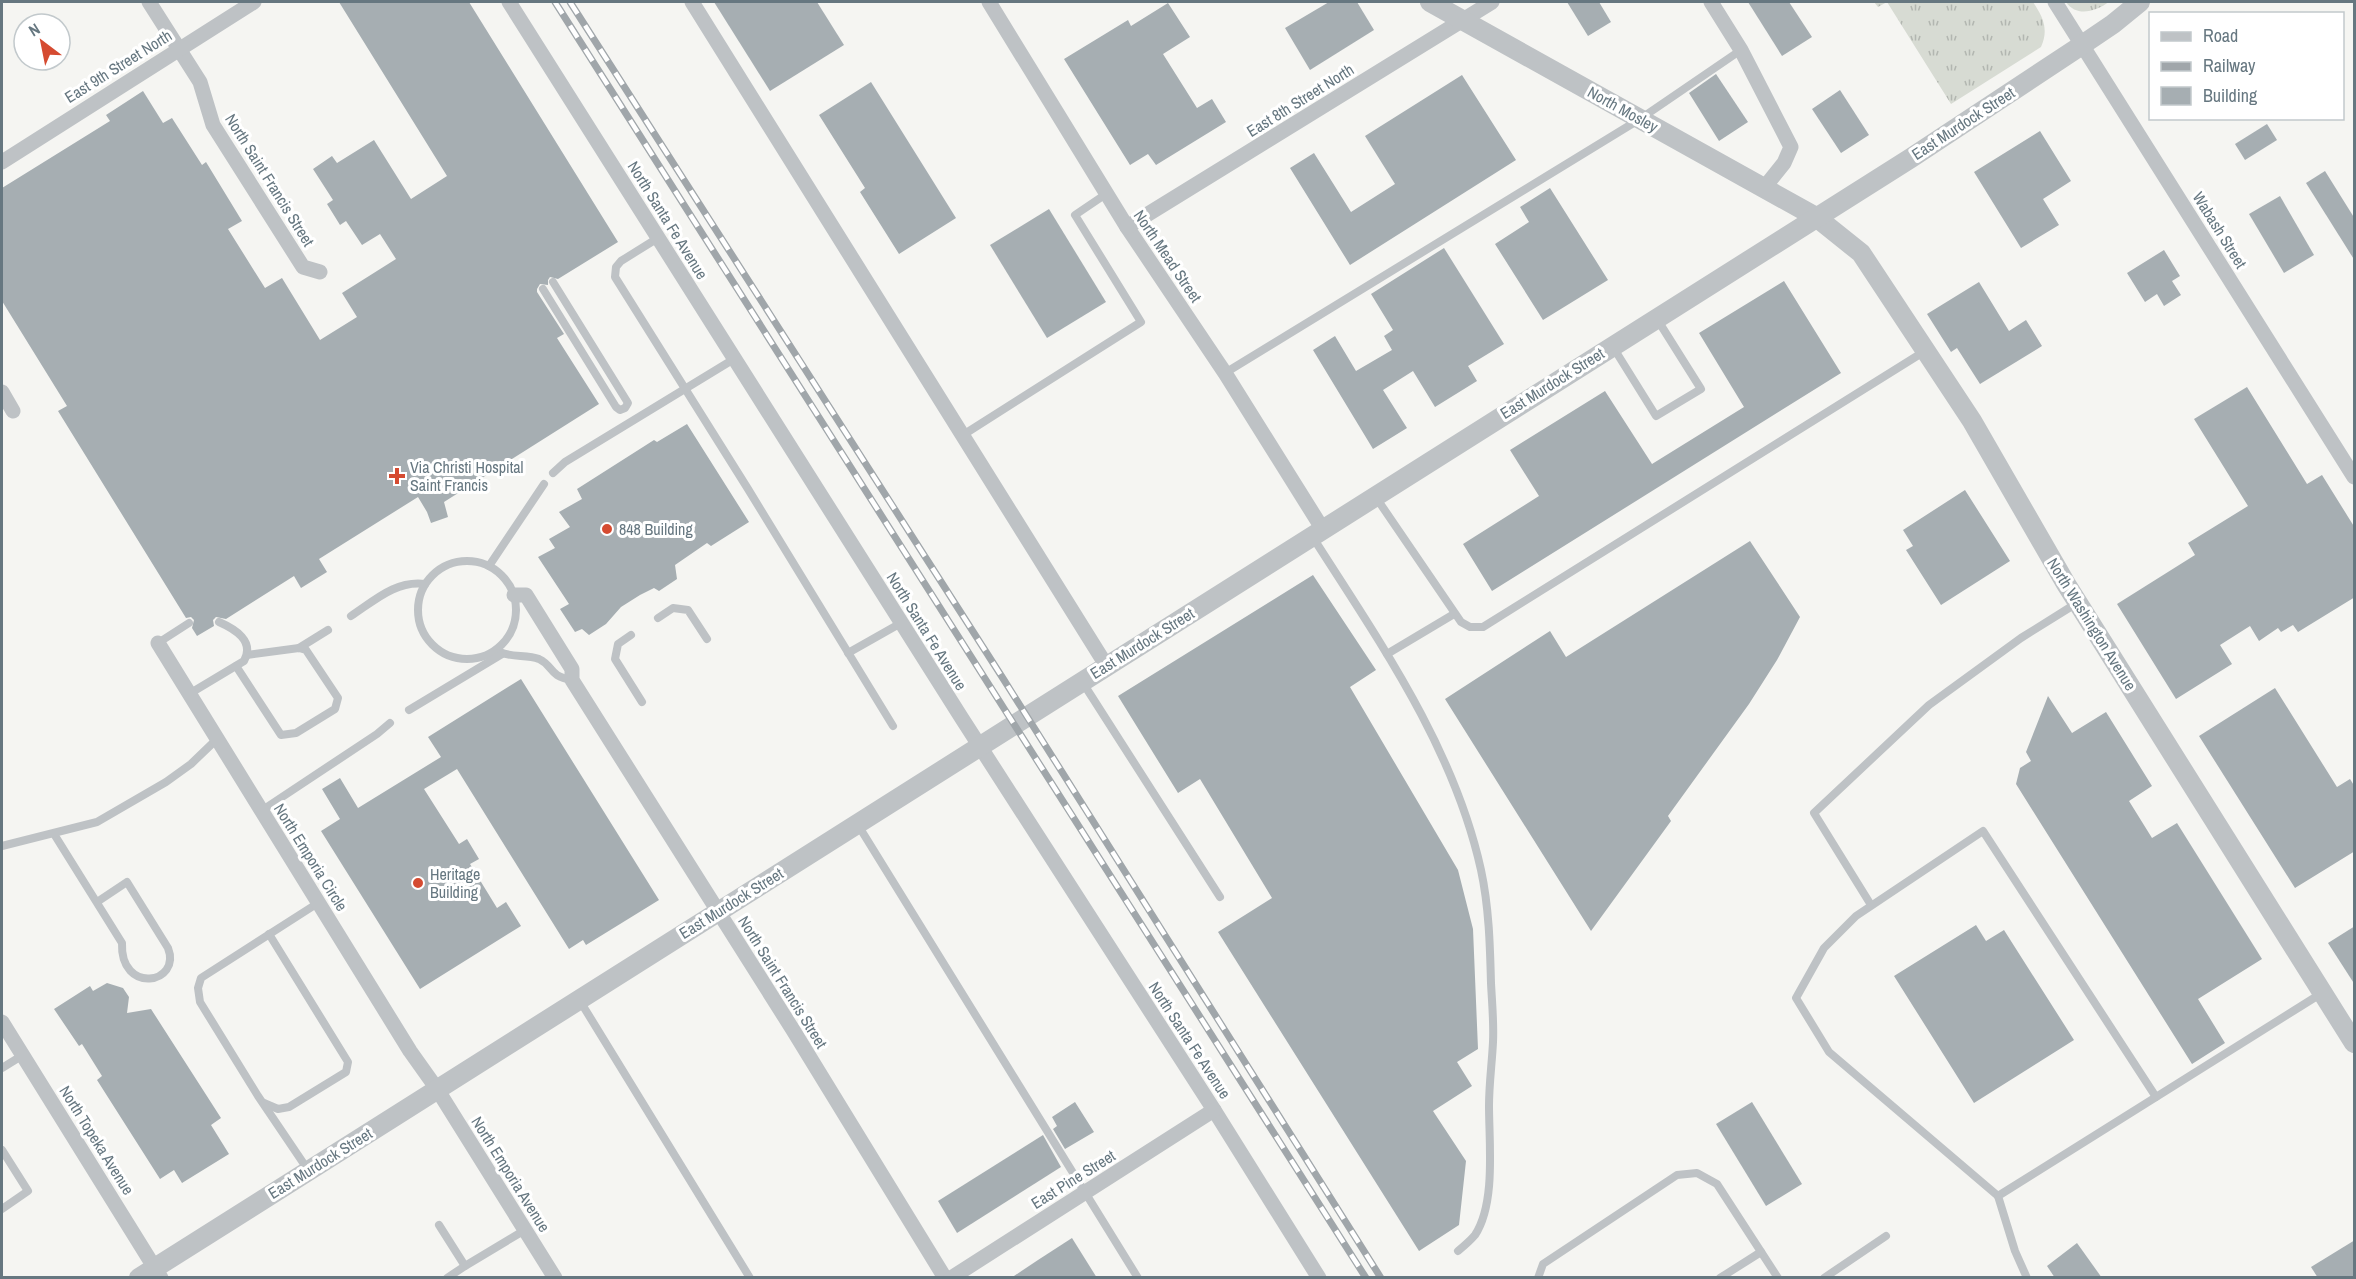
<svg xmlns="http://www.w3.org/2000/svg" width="2356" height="1279" font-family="'Archivo Narrow',sans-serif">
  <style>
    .grass { fill: url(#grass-tufts) }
    .building { fill: #a6aeb2 }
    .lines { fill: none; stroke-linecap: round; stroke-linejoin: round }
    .service { stroke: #bec2c5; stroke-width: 8 }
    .minor { stroke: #bec2c5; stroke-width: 15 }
    .tertiary { stroke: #bec2c5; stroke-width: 20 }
    .rail-casing { stroke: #a0a6aa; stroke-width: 7 }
    .rail { stroke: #fff; stroke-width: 4.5; stroke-dasharray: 14; stroke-linecap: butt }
    .poi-dot { fill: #d54b31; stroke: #fff; stroke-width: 2 }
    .labels { text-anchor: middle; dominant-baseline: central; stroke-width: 6; stroke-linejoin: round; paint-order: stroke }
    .street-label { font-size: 16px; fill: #667780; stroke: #fff }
    .poi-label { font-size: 16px; fill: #667780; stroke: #fff; text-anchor: start }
  </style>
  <defs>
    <pattern id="grass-tufts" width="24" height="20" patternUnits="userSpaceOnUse" patternTransform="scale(1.5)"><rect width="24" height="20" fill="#d7dbd3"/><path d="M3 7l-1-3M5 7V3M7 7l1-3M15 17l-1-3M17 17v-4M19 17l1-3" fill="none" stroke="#b2b6b0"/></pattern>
  </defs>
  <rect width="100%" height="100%" fill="#f5f5f2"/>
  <g class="grass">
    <path d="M1874,2H2033C2043,17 2049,29 2041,47L1951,104L1887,2L1878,7Z"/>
    <path d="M2066,2H2109C2096,11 2077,18 2066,2Z"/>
  </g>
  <g class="building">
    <polygon points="339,2 469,2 618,242 558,279 550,277 548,280 548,285 540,284 537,289 537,292 564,334 557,338 599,404 444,502 448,517 431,523 427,512 418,497 319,559 327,572 301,588 294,576 226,619 216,617 213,620 214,626 197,636 192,628 194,620 191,617 186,618 58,411 67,406 2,301 2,188 110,121 106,115 143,91 163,123 172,118 202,165 206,162 242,221 228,229 265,288 282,278 320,340 357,317 342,293 396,259 380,234 362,245 346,221 340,225 327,204 333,200 313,169 332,156 337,163 374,140 411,199 447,176"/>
    <polygon points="714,2 817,2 844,45 770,91"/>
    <polygon points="1329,2 1357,2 1374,30 1310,70 1285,28"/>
    <polygon points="1567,2 1599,2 1611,22 1588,36"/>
    <polygon points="1748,2 1789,2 1812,37 1782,56"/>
    <polygon points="1168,3 1190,37 1163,54 1197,108 1212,99 1226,122 1156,165 1148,154 1130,165 1064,59 1128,20 1131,26"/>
    <polygon points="1716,74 1748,122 1719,141 1689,93"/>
    <polygon points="1462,75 1516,160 1350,265 1290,168 1314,153 1351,212 1395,184 1365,136"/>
    <polygon points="871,82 956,218 899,254 860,192 865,188 819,115"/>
    <polygon points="1840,90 1869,135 1841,153 1812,109"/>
    <polygon points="2267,124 2277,140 2245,160 2235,144"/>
    <polygon points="2040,131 2071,181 2043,199 2059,225 2021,248 1974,172"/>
    <polygon points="2325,171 2355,219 2355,261 2306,183"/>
    <polygon points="1550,188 1608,280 1543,320 1495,244 1529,222 1520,207"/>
    <polygon points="2280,196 2314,255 2284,273 2249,214"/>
    <polygon points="1049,209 1106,302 1047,338 990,245"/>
    <polygon points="1444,248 1504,344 1468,366 1477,381 1435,407 1413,371 1383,390 1407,428 1373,449 1313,350 1335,336 1356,371 1392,350 1384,336 1393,330 1371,294"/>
    <polygon points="2164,250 2180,276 2172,281 2181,295 2164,306 2157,294 2145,302 2127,273"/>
    <polygon points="1784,281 1841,373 1492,591 1463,544 1539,496 1510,450 1605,391 1652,464 1744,407 1699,333"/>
    <polygon points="1979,282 2009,331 2026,320 2042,346 1980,384 1957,348 1951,352 1927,314"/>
    <polygon points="2247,387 2307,484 2322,475 2355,528 2355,597 2298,632 2293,625 2281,632 2278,628 2259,641 2250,626 2220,645 2232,664 2176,699 2117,604 2195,555 2188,543 2248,506 2194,419"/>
    <polygon points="687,424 749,522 711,546 707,543 675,565 677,579 659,591 654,588 640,595 621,607 606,624 589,635 582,629 575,632 560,609 569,604 538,557 555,548 549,539 570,527 559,512 582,499 577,489 654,440 657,442"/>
    <polygon points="1965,490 2010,561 1941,605 1906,550 1913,546 1903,530"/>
    <polygon points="1750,541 1800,617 1777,660 1749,704 1668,816 1671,821 1591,931 1445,699 1550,631 1566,657"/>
    <polygon points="1313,575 1376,670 1350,687 1458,870 1473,929 1478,1049 1457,1062 1472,1086 1433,1111 1466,1161 1459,1225 1419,1251 1218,932 1272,898 1200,779 1178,793 1118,696"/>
    <polygon points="521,679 659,900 586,945 583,940 569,949 457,769 424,789 459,844 467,839 479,859 470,864 497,908 506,902 521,926 420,989 321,831 340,819 322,789 340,778 358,808 441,757 428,737"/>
    <polygon points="2275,688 2337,787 2350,779 2355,787 2355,851 2295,888 2199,736"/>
    <polygon points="2048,696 2072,733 2106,712 2152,786 2129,801 2152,838 2177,823 2262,959 2198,999 2225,1043 2192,1064 2016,784 2020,768 2031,761 2026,752"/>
    <polygon points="1976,925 1986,941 2004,930 2074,1040 1974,1103 1894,976"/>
    <polygon points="2355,926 2355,985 2328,943"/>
    <polygon points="107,983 123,988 129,997 127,1013 151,1009 221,1118 211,1125 229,1154 182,1183 174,1170 160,1179 97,1080 102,1076 82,1044 79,1046 54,1009 90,986 93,991"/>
    <polygon points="1075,1102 1094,1132 1065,1149 1053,1129 1057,1126 1052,1117"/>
    <polygon points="1752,1102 1802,1184 1766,1206 1716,1124"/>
    <polygon points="1043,1135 1061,1167 957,1233 938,1201"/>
    <polygon points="1072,1238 1097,1278 1011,1278 1038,1260"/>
    <polygon points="2355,1240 2355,1278 2318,1278 2311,1267"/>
    <polygon points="2077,1243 2102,1278 2055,1278 2047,1266"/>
  </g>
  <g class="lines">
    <g class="service">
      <polyline points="658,238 621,261 616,267 615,277 748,489 893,726"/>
      <polyline points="543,289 616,407 620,410 625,408 628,403 553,282"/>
      <polyline points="1613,347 1656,416 1701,389 1657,319"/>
      <polyline points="1225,373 1640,119 1741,50"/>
      <polyline points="963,435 1141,322 1075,215 1106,194"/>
      <polyline points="553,473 565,462 734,359"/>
      <polyline points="1375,496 1461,622 1470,627 1483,627 1925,351"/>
      <path d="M1312,536C1379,641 1454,747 1481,870C1489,907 1490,945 1491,983C1492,1003 1494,1023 1493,1042C1492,1063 1489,1084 1489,1106C1489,1143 1496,1203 1475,1235C1470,1241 1464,1246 1458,1251"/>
      <circle cx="467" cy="610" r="49"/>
      <polyline points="489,566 544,484"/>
      <path d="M351,616C374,601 396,580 425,584"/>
      <polyline points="658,618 673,608 688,610 707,639"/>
      <polyline points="631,635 618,644 615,659 642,702"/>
      <polyline points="158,643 189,623"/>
      <polyline points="299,648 328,630"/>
      <path d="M500,652C512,658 527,654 539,659C554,666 548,676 572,680"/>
      <polyline points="848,653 901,623"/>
      <polyline points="1387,654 1454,614"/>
      <polyline points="236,666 281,735 296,733 335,709 338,698 306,650 299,648 247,655"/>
      <polyline points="1083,683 1220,897"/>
      <path d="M189,694L244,661C255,641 235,629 219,622"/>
      <polyline points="409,710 502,654"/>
      <polyline points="261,811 377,734 390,723"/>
      <polyline points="858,825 1138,1278"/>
      <path d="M54,834L122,943C120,995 182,984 168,948L127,882L97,902"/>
      <polyline points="2,846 97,822 166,782 191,764 217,739"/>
      <polyline points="1871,905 1814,813 1929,705 2021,638 2077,603"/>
      <polyline points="580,1001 750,1278"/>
      <polyline points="2,1068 23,1055"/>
      <polyline points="264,1103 278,1109 289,1107 346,1072 348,1062 269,934"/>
      <polyline points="2,1150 28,1191 2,1209"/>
      <polyline points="308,1170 258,1096 200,1002 198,988 201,978 318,903"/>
      <polyline points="1998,1196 1829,1052 1796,998 1824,948 1856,916 1983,831 2156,1097"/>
      <polyline points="439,1225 465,1266 525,1230"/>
      <polyline points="447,1278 465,1266"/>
      <polyline points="1538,1278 1543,1264 1677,1175 1697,1173 1717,1184 1778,1278"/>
      <polyline points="1720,1278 1761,1252"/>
      <polyline points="1824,1278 1886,1236"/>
      <polyline points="2027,1278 2015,1251 1998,1196 2322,993"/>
    </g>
    <g class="minor">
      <polyline points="149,2 200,82 213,125 303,267 320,272"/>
      <polyline points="509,2 961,717 1214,1110 1319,1278"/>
      <polyline points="692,2 1106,665"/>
      <polyline points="989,2 1127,227 1225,373 1322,528"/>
      <polyline points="1711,2 1741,50 1791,147 1784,163 1764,188"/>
      <polyline points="2055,2 2354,477"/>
      <polyline points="2,162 254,2"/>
      <polyline points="1127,227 1492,2"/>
      <polyline points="2,392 13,411"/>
      <polyline points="514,595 526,595 572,669 572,680 793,1030 945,1278"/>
      <polyline points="158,643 410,1051 437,1089 555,1278"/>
      <polyline points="2,1022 161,1278"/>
      <polyline points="951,1278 1214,1110"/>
    </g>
    <g class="tertiary">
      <polyline points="1430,2 1816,217 1861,253 1972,421 2066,584 2354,1043"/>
      <polyline points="139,1278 1911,158 2082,45 2113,24 2140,2"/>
    </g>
    <g class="rail-casing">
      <g id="rail">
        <polyline points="555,2 1366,1278"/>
        <polyline points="570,2 1004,680 1381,1278"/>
      </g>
    </g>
    <use href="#rail" class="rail"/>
  </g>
  <g class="poi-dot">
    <path d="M394 467h6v6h6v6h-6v6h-6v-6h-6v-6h6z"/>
    <circle cx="607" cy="529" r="6"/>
    <circle cx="418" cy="883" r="6"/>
  </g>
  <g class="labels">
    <g class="street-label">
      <text transform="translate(118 66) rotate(-32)">East 9th Street North</text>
      <text transform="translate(1300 100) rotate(-32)">East 8th Street North</text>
      <text transform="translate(1623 109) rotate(29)">North Mosley</text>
      <text transform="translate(1963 123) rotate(-33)">East Murdock Street</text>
      <text transform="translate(270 180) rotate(58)">North Saint Francis Street</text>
      <text transform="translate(668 220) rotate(58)">North Santa Fe Avenue</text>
      <text transform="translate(2220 230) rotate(58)">Wabash Street</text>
      <text transform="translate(1168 256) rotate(56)">North Mead Street</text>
      <text transform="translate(1552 383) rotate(-32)">East Murdock Street</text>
      <text transform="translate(2092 624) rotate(58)">North Washington Avenue</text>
      <text transform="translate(927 631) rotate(58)">North Santa Fe Avenue</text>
      <text transform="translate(1142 643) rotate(-32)">East Murdock Street</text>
      <text transform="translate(311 857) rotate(58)">North Emporia Circle</text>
      <text transform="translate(731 903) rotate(-32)">East Murdock Street</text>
      <text transform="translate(783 982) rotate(58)">North Saint Francis Street</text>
      <text transform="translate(1190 1040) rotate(57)">North Santa Fe Avenue</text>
      <text transform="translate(97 1140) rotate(58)">North Topeka Avenue</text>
      <text transform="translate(320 1163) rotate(-32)">East Murdock Street</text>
      <text transform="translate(511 1174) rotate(58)">North Emporia Avenue</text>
      <text transform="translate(1073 1179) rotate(-32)">East Pine Street</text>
    </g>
    <g class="poi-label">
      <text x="410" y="467">Via Christi Hospital<tspan x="410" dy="18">Saint Francis</tspan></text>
      <text x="619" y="529">848 Building</text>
      <text x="430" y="874">Heritage<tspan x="430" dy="18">Building</tspan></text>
    </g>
  </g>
  <rect width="2356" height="1279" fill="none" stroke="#667780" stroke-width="6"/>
  <rect x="2149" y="12" width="195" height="108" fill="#ffffff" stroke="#c2c9cc" stroke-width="1.5"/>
  <rect x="2161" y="32" width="30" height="9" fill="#bec2c5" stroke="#c2c9cc" stroke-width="1.5"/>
  <text x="2203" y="42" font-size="18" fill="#667780">Road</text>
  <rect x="2161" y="62" width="30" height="9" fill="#a0a6aa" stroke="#c2c9cc" stroke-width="1.5"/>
  <text x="2203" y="72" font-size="18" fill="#667780">Railway</text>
  <rect x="2161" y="87" width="30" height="18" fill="#a6aeb2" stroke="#c2c9cc" stroke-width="1.5"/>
  <text x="2203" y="102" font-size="18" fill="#667780">Building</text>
  <g transform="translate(42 42) rotate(328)"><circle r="28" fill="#ffffff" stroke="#c2c9cc" stroke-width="1.5"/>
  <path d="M0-4.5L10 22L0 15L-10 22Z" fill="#d54b31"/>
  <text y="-9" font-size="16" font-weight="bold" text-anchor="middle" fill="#667780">N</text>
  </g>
</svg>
